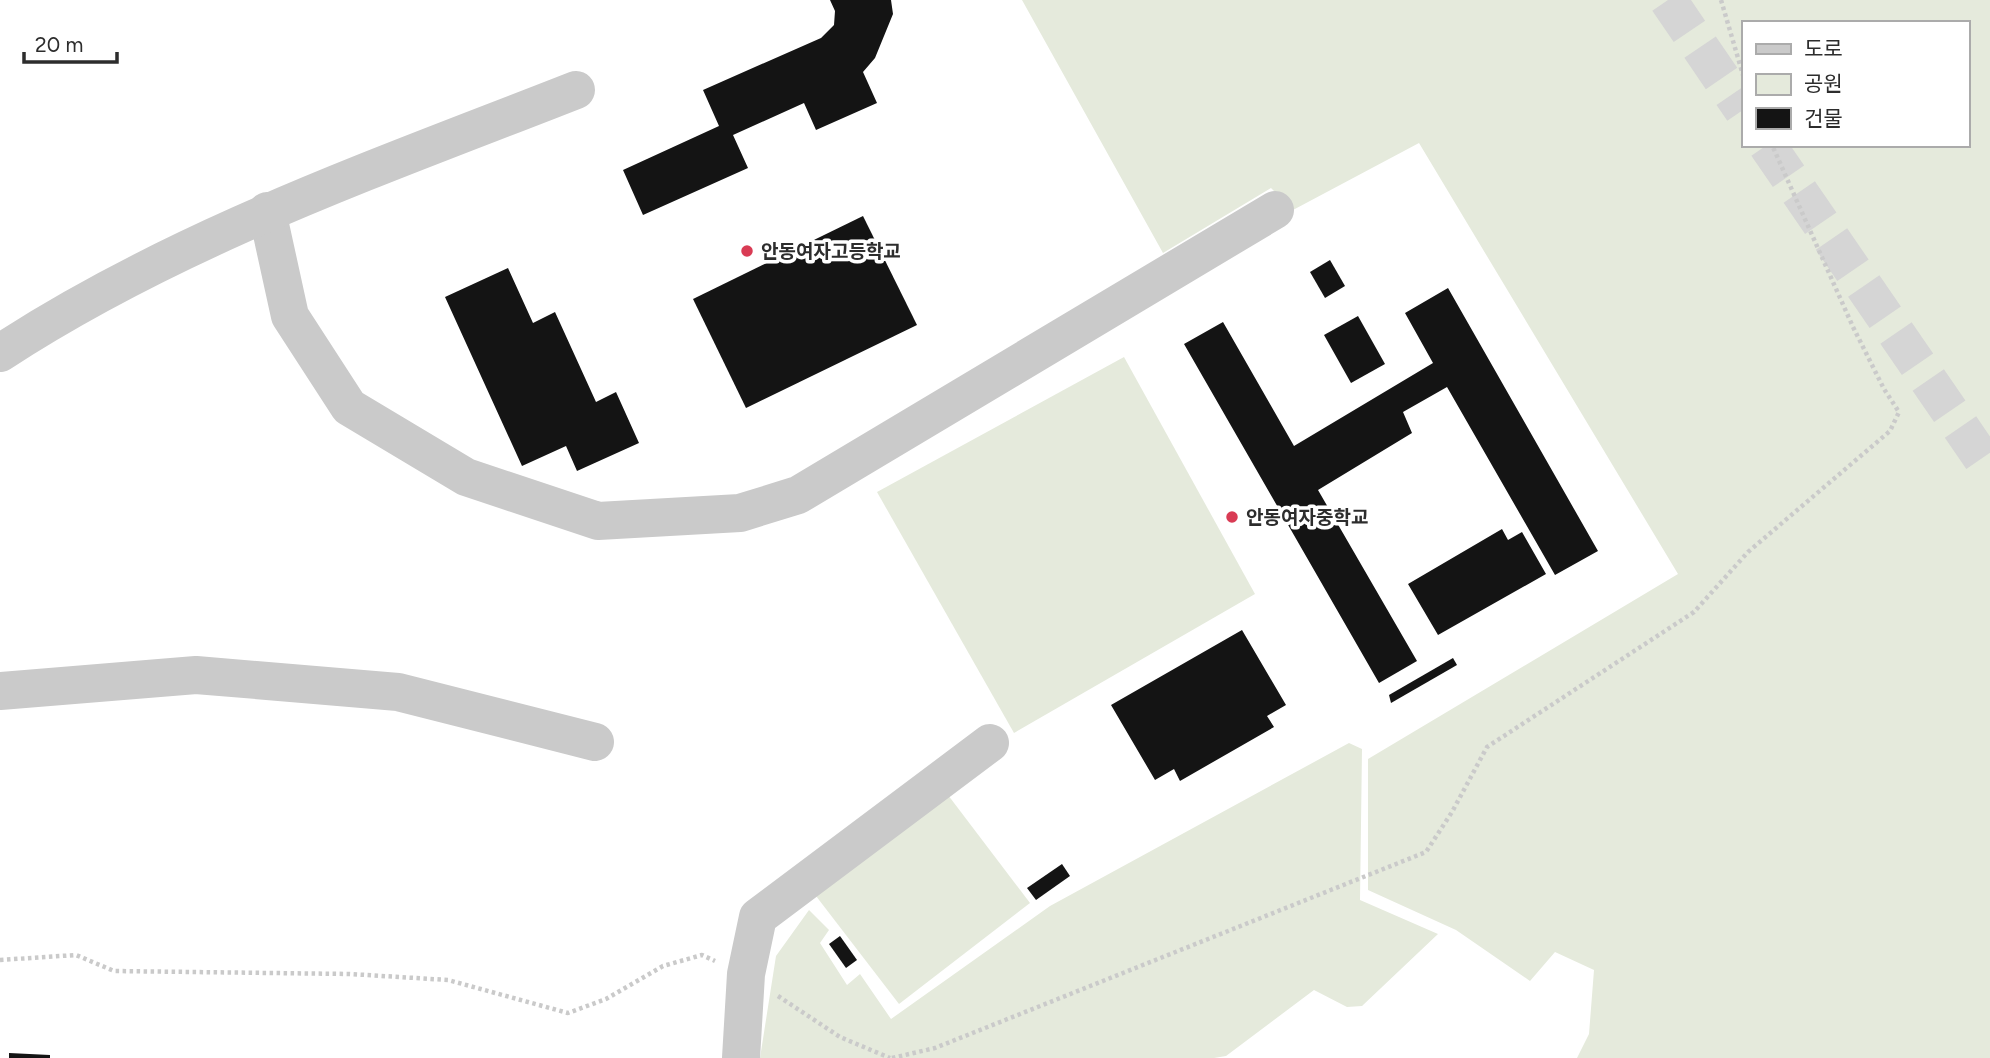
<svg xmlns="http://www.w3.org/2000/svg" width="1990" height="1058" font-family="Figtree,'Noto Sans KR',sans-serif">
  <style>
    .green { fill: #e5eadc; fill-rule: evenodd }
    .building { fill: #141414 }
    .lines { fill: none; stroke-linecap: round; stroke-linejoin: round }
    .minor-tunnel { stroke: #d5d5d5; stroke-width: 38; stroke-dasharray: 38 19; stroke-linecap: butt }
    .path { stroke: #cacaca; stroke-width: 4.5; stroke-dasharray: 3.5 3.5; stroke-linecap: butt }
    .minor { stroke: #cacaca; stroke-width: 38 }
    .poi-dot { fill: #d93b54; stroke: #fff; stroke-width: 2.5 }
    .labels { text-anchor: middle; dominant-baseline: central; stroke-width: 7; stroke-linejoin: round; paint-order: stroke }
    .poi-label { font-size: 19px; font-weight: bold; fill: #2d2d2d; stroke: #fff; text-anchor: start }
  </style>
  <rect width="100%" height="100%" fill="#fff"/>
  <g class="green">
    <path d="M1022,0H1990V1058H1577L1589,1034L1594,970L1555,952L1530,981L1456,930L1368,890V759L1678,574L1419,143L1293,210L1271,188L1163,253ZM1743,23H1967V145H1743Z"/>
    <polygon points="1124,357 1255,594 1014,733 877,492"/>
    <polygon points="1349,743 1362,749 1360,900 1438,934 1362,1006 1347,1007 1314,990 1226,1056 1214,1058 760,1058 776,956 809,910 829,930 820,943 847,985 860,974 891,1019 1050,906"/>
    <polygon points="948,795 1030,903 899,1004 816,896"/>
  </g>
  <g class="building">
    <polygon points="830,0 891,0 893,14 875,58 863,72 877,103 816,130 804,103 733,135 748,168 643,215 623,170 719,126 703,90 821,38 834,25 835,11"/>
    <polygon points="863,216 917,325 746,408 693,299"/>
    <polygon points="1330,260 1345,286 1325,298 1310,272"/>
    <polygon points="508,268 533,323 555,312 596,402 616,392 639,443 577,471 566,446 522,466 445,297"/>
    <polygon points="1448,288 1598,551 1555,575 1447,387 1403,412 1412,433 1318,490 1417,661 1379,683 1184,344 1223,322 1294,446 1433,363 1405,313"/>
    <polygon points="1358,316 1385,364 1351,383 1324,335"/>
    <polygon points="1502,529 1508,540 1522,532 1546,574 1438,635 1408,584"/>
    <polygon points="1242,630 1286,705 1267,716 1274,727 1180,781 1174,769 1155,780 1111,705"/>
    <polygon points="1453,658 1457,665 1391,703 1389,695"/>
    <polygon points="1062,864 1070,876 1036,900 1027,888"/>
    <polygon points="840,936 857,960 846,968 829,944"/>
    <polygon points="9,1053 50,1055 50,1058 9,1058"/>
  </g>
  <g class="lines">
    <g class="minor-tunnel">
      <polyline points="1668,0 1743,110"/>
      <polyline points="1767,145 1990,470"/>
    </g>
    <g class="path">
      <polyline points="1721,0 1743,75"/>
      <polyline points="0,960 76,955 114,971 350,974 448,980 568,1013 606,999 663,966 702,955 715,961"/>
      <polyline points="778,996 840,1037 890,1058"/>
      <polyline points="892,1058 935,1048 1426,852 1452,812 1487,747 1694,612 1748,552 1890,431 1899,412 1884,389 1853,327 1772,145"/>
    </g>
    <g class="minor">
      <polyline points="267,211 290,316 349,407 466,477 598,521 740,513 798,495 1275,210"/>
      <path d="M0,353C178,237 380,167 576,90"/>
      <polyline points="0,691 196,675 398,692 595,742"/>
      <polyline points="741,1058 746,974 758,917 990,743"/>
    </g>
  </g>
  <g class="poi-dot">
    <circle cx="747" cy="251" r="7"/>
    <circle cx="1232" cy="517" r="7"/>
  </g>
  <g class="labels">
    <g class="poi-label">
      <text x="761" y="251">안동여자고등학교</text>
      <text x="1246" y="517">안동여자중학교</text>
    </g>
  </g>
  <rect x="1742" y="21" width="228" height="126" fill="#ffffff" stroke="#ababab" stroke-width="2"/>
  <rect x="1756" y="44" width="35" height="10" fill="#cacaca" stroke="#ababab" stroke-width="2"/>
  <text x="1804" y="56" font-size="21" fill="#2d2d2d">도로</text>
  <rect x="1756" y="74" width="35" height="21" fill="#e5eadc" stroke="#ababab" stroke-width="2"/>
  <text x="1804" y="91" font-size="21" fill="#2d2d2d">공원</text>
  <rect x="1756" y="108" width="35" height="21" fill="#141414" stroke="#ababab" stroke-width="2"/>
  <text x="1804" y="126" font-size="21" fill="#2d2d2d">건물</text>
  <path d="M24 52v10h93v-10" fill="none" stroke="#2d2d2d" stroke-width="3.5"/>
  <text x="35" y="52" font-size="21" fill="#2d2d2d" stroke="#ffffff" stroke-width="5" paint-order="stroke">20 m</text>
</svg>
